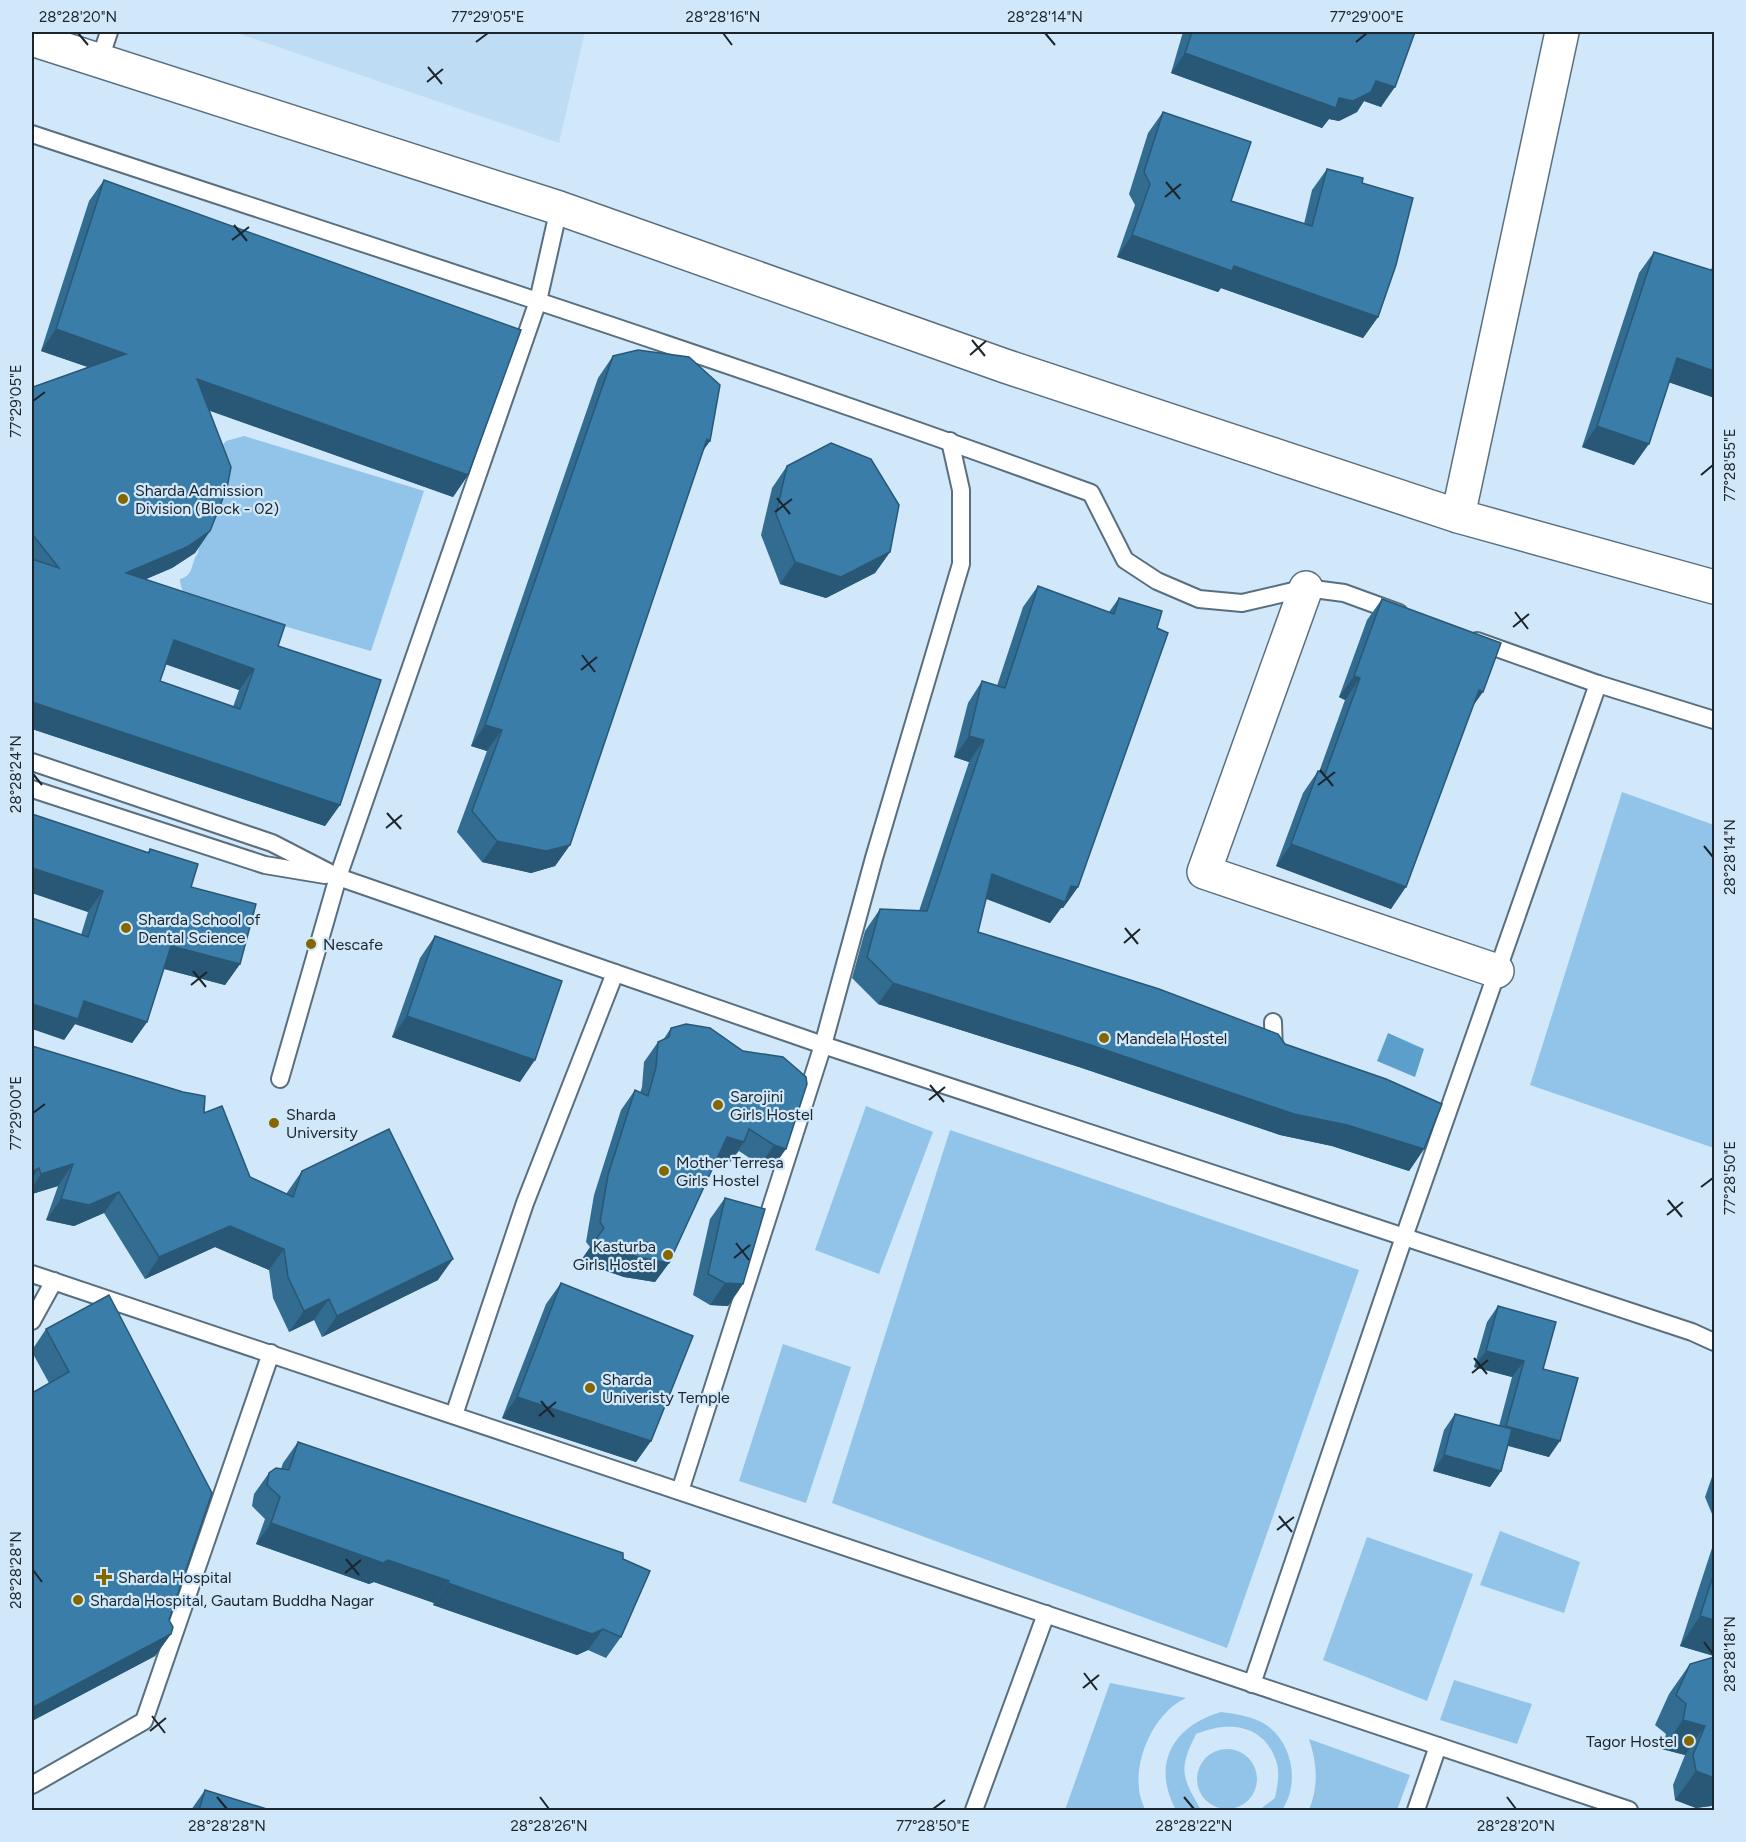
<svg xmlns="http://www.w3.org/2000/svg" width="1746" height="1842" font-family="Figtree,sans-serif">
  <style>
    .built { fill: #beddf4 }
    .green { fill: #91c4e8 }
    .water { fill: #5c9fcb }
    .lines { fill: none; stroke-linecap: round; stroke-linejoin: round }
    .service-casing { stroke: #596f7f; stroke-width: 20 }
    .minor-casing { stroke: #596f7f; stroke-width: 36 }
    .service { stroke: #fff; stroke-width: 16 }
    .minor { stroke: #fff; stroke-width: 33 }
    .wall { fill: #326c90; fill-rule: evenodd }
    .shaded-wall { fill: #295876 }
    .building { fill: #3a7da8; stroke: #295876; stroke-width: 1.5; fill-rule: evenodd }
    .ticks { fill: none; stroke: #1c252c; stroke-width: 2 }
    .poi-dot { fill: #856700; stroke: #d0e8fa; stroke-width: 2 }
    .labels { text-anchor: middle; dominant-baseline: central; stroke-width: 4.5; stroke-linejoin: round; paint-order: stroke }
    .poi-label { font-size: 16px; fill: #1c252c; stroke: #d0e8fa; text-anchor: start }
    .neatline { fill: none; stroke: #1c252c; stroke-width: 2 }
    .ticks-label { font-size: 15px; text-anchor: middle; fill: #1c252c }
  </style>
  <rect width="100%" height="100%" fill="#d0e8fa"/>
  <polygon class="built" points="234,32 585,32 559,143"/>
  <g class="green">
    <path d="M244,436L424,491L371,651L196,601C185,595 181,592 180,579C195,575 190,563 198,553L215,455L226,441Z"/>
    <polygon points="1622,792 1714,825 1714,1148 1530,1085"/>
    <polygon points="866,1106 933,1132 879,1274 815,1250"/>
    <polygon points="950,1130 1359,1270 1227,1648 832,1503"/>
    <polygon points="783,1344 851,1367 806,1503 739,1481"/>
    <polygon points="1500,1531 1580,1562 1564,1613 1480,1585"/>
    <polygon points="1367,1537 1473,1574 1427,1701 1323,1660"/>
    <polygon points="1454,1680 1532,1704 1517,1744 1440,1720"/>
    <path d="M1110,1683L1186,1698C1156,1711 1135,1756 1139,1788C1139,1795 1143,1804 1145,1810H1065Z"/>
    <path d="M1221,1712C1236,1714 1251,1716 1265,1724C1293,1743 1300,1783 1282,1810H1259L1275,1798C1277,1788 1280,1774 1277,1764C1266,1724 1229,1720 1196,1734C1178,1770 1182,1777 1201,1810H1176C1151,1764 1173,1726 1221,1712Z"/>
    <path d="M1309,1739L1410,1775L1397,1810H1309C1319,1785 1317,1764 1309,1739Z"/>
    <circle cx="1227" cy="1779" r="30"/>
  </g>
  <polygon class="water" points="1388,1033 1424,1049 1415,1077 1377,1061"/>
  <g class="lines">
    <g class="service-casing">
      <g id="service">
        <polyline points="99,62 109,32"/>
        <path d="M32,134C385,251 741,365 1091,493L1125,560L1157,581L1199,599L1242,603L1306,588L1344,593L1399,613"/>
        <polyline points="1477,641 1598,684 1714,720"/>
        <polyline points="32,762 272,843 338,877 823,1045 1692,1332 1714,1342"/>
        <polyline points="32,789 265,865 325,875"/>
        <polyline points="1273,1022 1274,1055"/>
        <polyline points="280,1079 338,877 538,301 559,208"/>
        <polyline points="32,1274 1629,1810"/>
        <polyline points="32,1321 54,1281"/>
        <polyline points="454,1415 525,1203 615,973"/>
        <polyline points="680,1491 823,1045 874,858 961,564 961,490 950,441"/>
        <polyline points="1252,1684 1404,1237 1598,684"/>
        <polyline points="32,1785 144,1721 271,1353"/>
        <polyline points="974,1810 1046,1614"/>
        <polyline points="1416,1810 1438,1746"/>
      </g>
    </g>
    <g class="minor-casing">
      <g id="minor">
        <polyline points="32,39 559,208 1005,366 1458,516 1714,587"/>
        <polyline points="1458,516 1562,32"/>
        <polyline points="1306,588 1204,872 1497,971"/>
      </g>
    </g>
    <use href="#service" class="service"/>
    <use href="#minor" class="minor"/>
  </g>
  <g class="wall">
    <polygon points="1183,32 1415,32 1381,107 1364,101 1357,112 1339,121 1329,119 1322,128 1171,73"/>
    <polygon points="1163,112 1231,201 1304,224 1312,190 1327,169 1362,183 1378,317 1363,338 1221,288 1218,292 1117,257 1135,205 1129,194 1148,133"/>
    <path d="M104,180L468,475L453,497L209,410L210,531L195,553L172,568L146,579L278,646L340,805L325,826L32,729V387L36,386L88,367L41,351L89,201ZM166,664L239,690L233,707L160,681Z"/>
    <polygon points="1654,252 1711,270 1714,261 1714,394 1712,397 1669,382 1634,465 1582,447 1639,273"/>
    <polygon points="613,356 710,441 703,450 570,845 555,866 531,873 482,862 457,832 487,751 471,746 598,378"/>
    <polygon points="787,466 890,552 875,573 826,598 780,584 761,535 772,488"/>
    <polygon points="1038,586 1109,612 1119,598 1078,887 1063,908 1061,908 1050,923 986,899 978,932 1285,1044 1424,1149 1409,1171 1332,1146 1280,1135 1079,1067 878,1004 852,978 865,931 880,909 919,911 969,762 954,757 968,703 982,681 997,686 1023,607"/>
    <polygon points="1382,599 1472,707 1391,909 1276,866 1303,793 1318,771 1319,772 1345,700 1339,697 1367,620"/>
    <polygon points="150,849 191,887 240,964 225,985 164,969 147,1022 132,1043 75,1024 64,1040 81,935 88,912 32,893 148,852"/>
    <polygon points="435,936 520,1082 392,1037 420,958"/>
    <polygon points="671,1028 743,1051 783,1057 772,1169 760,1165 739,1151 730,1162 717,1158 669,1263 655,1282 624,1277 580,1262 590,1247 586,1242 594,1195 621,1110 635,1090 640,1093 642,1087 644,1062 658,1042 663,1040"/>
    <polygon points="32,1046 204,1113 250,1177 286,1194 302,1171 438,1280 322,1337 314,1320 289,1332 273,1298 269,1270 215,1247 145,1279 104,1213 74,1226 46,1220 58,1186 32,1194"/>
    <polygon points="725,1198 743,1284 728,1306 710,1305 693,1295 710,1219"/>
    <polygon points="561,1283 651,1441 636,1462 502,1418 546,1304"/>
    <polygon points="109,1295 169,1620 171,1634 155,1656 32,1721 32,1393 49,1383 32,1352 32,1350 46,1329"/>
    <polygon points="1498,1306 1543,1369 1549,1457 1508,1446 1501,1471 1490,1487 1433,1471 1444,1430 1455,1414 1499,1426 1512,1377 1474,1367 1487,1322"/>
    <polygon points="298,1442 621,1637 606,1658 588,1650 577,1655 433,1605 434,1603 374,1582 369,1584 256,1544 265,1519 252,1506 254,1494 269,1473 281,1469 283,1463"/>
    <polygon points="1714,1471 1714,1519 1705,1497"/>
    <polygon points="1714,1542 1714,1656 1680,1646"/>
    <polygon points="1714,1657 1714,1804 1711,1806 1696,1808 1675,1800 1673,1785 1685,1755 1662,1749 1666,1734 1655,1725 1669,1694 1690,1664"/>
    <polygon points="205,1790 270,1810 191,1810"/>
  </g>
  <g class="shaded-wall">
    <polygon points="1185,53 1339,98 1376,81 1395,87 1381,107 1364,101 1357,112 1339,121 1329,119 1322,128 1171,73"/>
    <polygon points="1132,235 1234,266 1378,317 1363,338 1221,288 1218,292 1117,257"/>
    <polygon points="56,329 126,354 111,375 41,351"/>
    <polygon points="1677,358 1714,371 1714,394 1712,397 1662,380"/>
    <polygon points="197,379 468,475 453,497 182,401"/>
    <polygon points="1597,426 1649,444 1634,465 1582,447"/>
    <polygon points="707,439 710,441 695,462"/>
    <polygon points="210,531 195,553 172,568 111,594 126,573"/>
    <polygon points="890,552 875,573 826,598 780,584 795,562"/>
    <polygon points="174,640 254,669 239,690 159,662"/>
    <polygon points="1354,676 1360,678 1345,700 1339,697"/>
    <polygon points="1479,690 1483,692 1468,713"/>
    <polygon points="32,702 340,805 325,826 32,729"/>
    <polygon points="485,725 502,730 487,751 471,746"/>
    <polygon points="969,736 984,740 969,762 954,757"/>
    <polygon points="497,841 570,845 555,866 531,873 482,862"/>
    <polygon points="1291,844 1406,887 1391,909 1276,866"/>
    <polygon points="32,868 103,891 88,912 32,893"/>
    <polygon points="992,874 1071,886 1078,887 1063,908 1061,908 1050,923 977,895"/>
    <polygon points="171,946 240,964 225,985 157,967"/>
    <polygon points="893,983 1347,1125 1424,1149 1409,1171 1332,1146 1280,1135 1079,1067 878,1004"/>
    <polygon points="84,1001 147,1022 132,1043 75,1024 64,1040 32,1029 32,1004"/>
    <polygon points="407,1016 535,1060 520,1082 392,1037"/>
    <polygon points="727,1137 744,1142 730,1162 713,1157"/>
    <polygon points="774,1145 786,1149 772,1169 760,1165"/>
    <polygon points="73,1164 58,1186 32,1194 32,1188 41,1174"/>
    <polygon points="39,1168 32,1179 32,1172"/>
    <polygon points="119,1192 104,1213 74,1226 46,1220 61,1199"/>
    <polygon points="230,1226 284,1249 269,1270 215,1247 145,1279 159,1257"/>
    <polygon points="594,1242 669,1263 655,1282 624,1277 580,1262"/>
    <polygon points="453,1259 438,1280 322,1337 337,1316"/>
    <polygon points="725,1283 743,1284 728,1306 710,1305"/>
    <polygon points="329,1299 314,1320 289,1332 304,1311"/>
    <polygon points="1486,1351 1524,1361 1512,1377 1474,1367"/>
    <polygon points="517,1397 651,1441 636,1462 502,1418"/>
    <polygon points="1506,1426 1560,1441 1549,1457 1495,1442"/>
    <polygon points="1444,1455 1501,1471 1490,1487 1433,1471"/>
    <polygon points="271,1523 388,1560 449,1581 434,1603 374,1582 369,1584 256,1544"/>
    <polygon points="448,1583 603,1629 588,1650 577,1655 433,1605"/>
    <polygon points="1700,1616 1714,1620 1714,1656 1680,1646"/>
    <polygon points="171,1634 155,1656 32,1721 32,1708"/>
    <polygon points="1683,1720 1705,1726 1685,1755 1662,1749"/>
    <polygon points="1696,1771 1714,1778 1714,1804 1711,1806 1696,1808 1675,1800"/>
  </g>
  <g class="building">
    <polygon points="1192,32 1415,32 1395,87 1376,81 1371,92 1353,101 1339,98 1336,108 1185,53"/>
    <polygon points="1163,112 1251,142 1231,201 1312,226 1327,169 1363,178 1362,183 1413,198 1396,265 1378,317 1234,266 1232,271 1132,235 1150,184 1144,172"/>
    <path d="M104,180L521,330L468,475L197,379L231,467L227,488L210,531L187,547L126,573L285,625L278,646L381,680L340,805L32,702V559L59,568L32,534V387L36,386L126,354L56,329ZM174,640L254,669L240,709L160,681Z"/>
    <polygon points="1654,252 1714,271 1714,371 1677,358 1649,444 1597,426"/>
    <polygon points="638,350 689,357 720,385 710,441 707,439 570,845 546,851 497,841 472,811 502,730 485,725 613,356"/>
    <polygon points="831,443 871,459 899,505 890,552 841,577 795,562 776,514 787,466"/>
    <polygon points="1038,586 1114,614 1119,598 1162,611 1157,628 1168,633 1078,887 1071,886 1065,902 992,874 978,932 1159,989 1278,1034 1285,1044 1386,1079 1442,1104 1424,1149 1347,1125 1294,1114 1094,1046 893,983 867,957 880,909 927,911 984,740 969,736 982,681 1005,688"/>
    <polygon points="1382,599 1501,643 1483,692 1479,690 1406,887 1291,844 1318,771 1325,774 1360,678 1354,676"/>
    <polygon points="32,814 149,853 150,849 198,864 191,887 256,904 240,964 171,946 147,1022 84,1001 78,1019 32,1004 32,918 88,937 103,891 32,868"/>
    <polygon points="435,936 562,981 535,1060 407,1016"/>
    <polygon points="686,1024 710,1028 743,1051 783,1057 806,1077 807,1084 786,1149 774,1145 749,1129 744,1142 727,1137 669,1263 638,1257 594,1242 604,1228 600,1222 608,1175 635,1090 648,1096 656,1067 658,1042 669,1037 671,1028"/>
    <polygon points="32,1046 183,1092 205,1096 204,1113 222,1106 250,1177 293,1197 302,1171 389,1129 453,1259 337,1316 329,1299 304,1311 288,1277 284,1249 230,1226 159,1257 119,1192 89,1205 61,1199 73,1164 41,1174 39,1168 32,1172"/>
    <polygon points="725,1198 765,1209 743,1284 725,1283 708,1274"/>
    <polygon points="561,1283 693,1336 651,1441 517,1397"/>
    <polygon points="109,1295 212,1493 169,1620 173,1627 171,1634 32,1708 32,1393 69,1372 46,1329"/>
    <polygon points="1498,1306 1556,1322 1543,1369 1578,1378 1560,1441 1506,1426 1524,1361 1486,1351"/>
    <polygon points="1455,1414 1512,1429 1501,1471 1444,1455"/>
    <polygon points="298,1442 623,1553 623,1559 650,1571 621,1637 603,1629 592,1634 448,1583 449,1581 388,1560 383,1563 271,1523 280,1497 267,1485 269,1473 276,1468 289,1470"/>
    <polygon points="1714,1573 1714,1620 1700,1616"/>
    <polygon points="1714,1657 1714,1778 1696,1771 1693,1755 1705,1726 1683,1720 1686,1704 1676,1695 1690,1664"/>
    <polygon points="205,1790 270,1810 199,1810"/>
  </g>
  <path class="ticks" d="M78,33L88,45M723,33L732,45M1045,33L1055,45M476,42L488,33M1356,42L1367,33M428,67L442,84M427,82L443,69M1166,182L1180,199M1165,197L1181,184M234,225L247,241M232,240L249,227M972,340L985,356M970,355L986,341M33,401L45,392M1701,475L1713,465M777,498L790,514M775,512L792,499M1515,612L1528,629M1513,627L1529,614M582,655L595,672M581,670L597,657M1320,770L1333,786M33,774L42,785M1318,785L1335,772M387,813L401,829M386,828L402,815M1704,846L1713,857M1125,928L1138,944M1124,943L1140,929M193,971L206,987M191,985L207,972M930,1085L944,1102M929,1100L945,1087M33,1113L45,1104M1701,1187L1713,1178M1668,1200L1682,1217M1667,1215L1683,1202M736,1243L749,1260M734,1258L750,1245M1474,1358L1487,1374M1472,1373L1488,1360M541,1401L554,1417M539,1416L556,1402M1279,1516L1292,1532M1277,1530L1294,1517M346,1559L359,1575M33,1570L42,1582M345,1573L361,1560M1704,1642L1713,1654M1084,1673L1097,1690M1083,1688L1099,1675M152,1716L165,1733M150,1731L166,1718M217,1797L227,1809M540,1797L549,1809M1184,1797L1194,1809M1507,1797L1516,1809M933,1809L945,1800"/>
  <g class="poi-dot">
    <circle cx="123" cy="499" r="6"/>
    <circle cx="126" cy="928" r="6"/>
    <circle cx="311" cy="944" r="6"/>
    <circle cx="1104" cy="1038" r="6"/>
    <circle cx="718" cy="1105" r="6"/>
    <circle cx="274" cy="1123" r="6"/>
    <circle cx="664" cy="1171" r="6"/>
    <circle cx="668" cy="1255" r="6"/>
    <circle cx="590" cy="1388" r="6"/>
    <path d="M101 1568h6v6h6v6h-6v6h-6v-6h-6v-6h6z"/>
    <circle cx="78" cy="1600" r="6"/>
    <circle cx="1689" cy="1741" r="6"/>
  </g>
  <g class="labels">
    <g class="poi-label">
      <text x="135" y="490">Sharda Admission<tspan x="135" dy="18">Division (Block - 02)</tspan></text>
      <text x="138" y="919">Sharda School of<tspan x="138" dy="18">Dental Science</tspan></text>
      <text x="323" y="944">Nescafe</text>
      <text x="1116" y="1038">Mandela Hostel</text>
      <text x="730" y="1096">Sarojini<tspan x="730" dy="18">Girls Hostel</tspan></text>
      <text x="286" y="1114">Sharda<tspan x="286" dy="18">University</tspan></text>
      <text x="676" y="1162">Mother Terresa<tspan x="676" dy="18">Girls Hostel</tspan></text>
      <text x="656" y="1246" text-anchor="end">Kasturba<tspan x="656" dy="18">Girls Hostel</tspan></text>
      <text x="602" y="1379">Sharda<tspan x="602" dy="18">Univeristy Temple</tspan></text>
      <text x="118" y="1577">Sharda Hospital</text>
      <text x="90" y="1600">Sharda Hospital, Gautam Buddha Nagar</text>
      <text x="1677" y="1741" text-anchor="end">Tagor Hostel</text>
    </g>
  </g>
  <rect width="1746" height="1842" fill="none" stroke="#d0e8fa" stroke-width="66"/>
  <rect x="33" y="33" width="1680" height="1776" class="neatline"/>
  <g class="ticks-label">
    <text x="78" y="22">28°28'20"N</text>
    <text x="488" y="22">77°29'05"E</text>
    <text x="723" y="22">28°28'16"N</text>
    <text x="1045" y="22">28°28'14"N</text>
    <text x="1367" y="22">77°29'00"E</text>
    <text transform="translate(16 401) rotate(-90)" y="5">77°29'05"E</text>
    <text transform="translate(1730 465) rotate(-90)" y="5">77°28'55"E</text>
    <text transform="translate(16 774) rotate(-90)" y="5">28°28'24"N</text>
    <text transform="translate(1730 857) rotate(-90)" y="5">28°28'14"N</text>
    <text transform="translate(16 1113) rotate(-90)" y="5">77°29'00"E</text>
    <text transform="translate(1730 1178) rotate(-90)" y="5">77°28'50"E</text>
    <text transform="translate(16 1570) rotate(-90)" y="5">28°28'28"N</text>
    <text transform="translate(1730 1654) rotate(-90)" y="5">28°28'18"N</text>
    <text x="227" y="1831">28°28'28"N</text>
    <text x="549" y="1831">28°28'26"N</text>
    <text x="933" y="1831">77°28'50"E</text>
    <text x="1194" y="1831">28°28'22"N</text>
    <text x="1516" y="1831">28°28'20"N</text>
  </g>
</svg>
